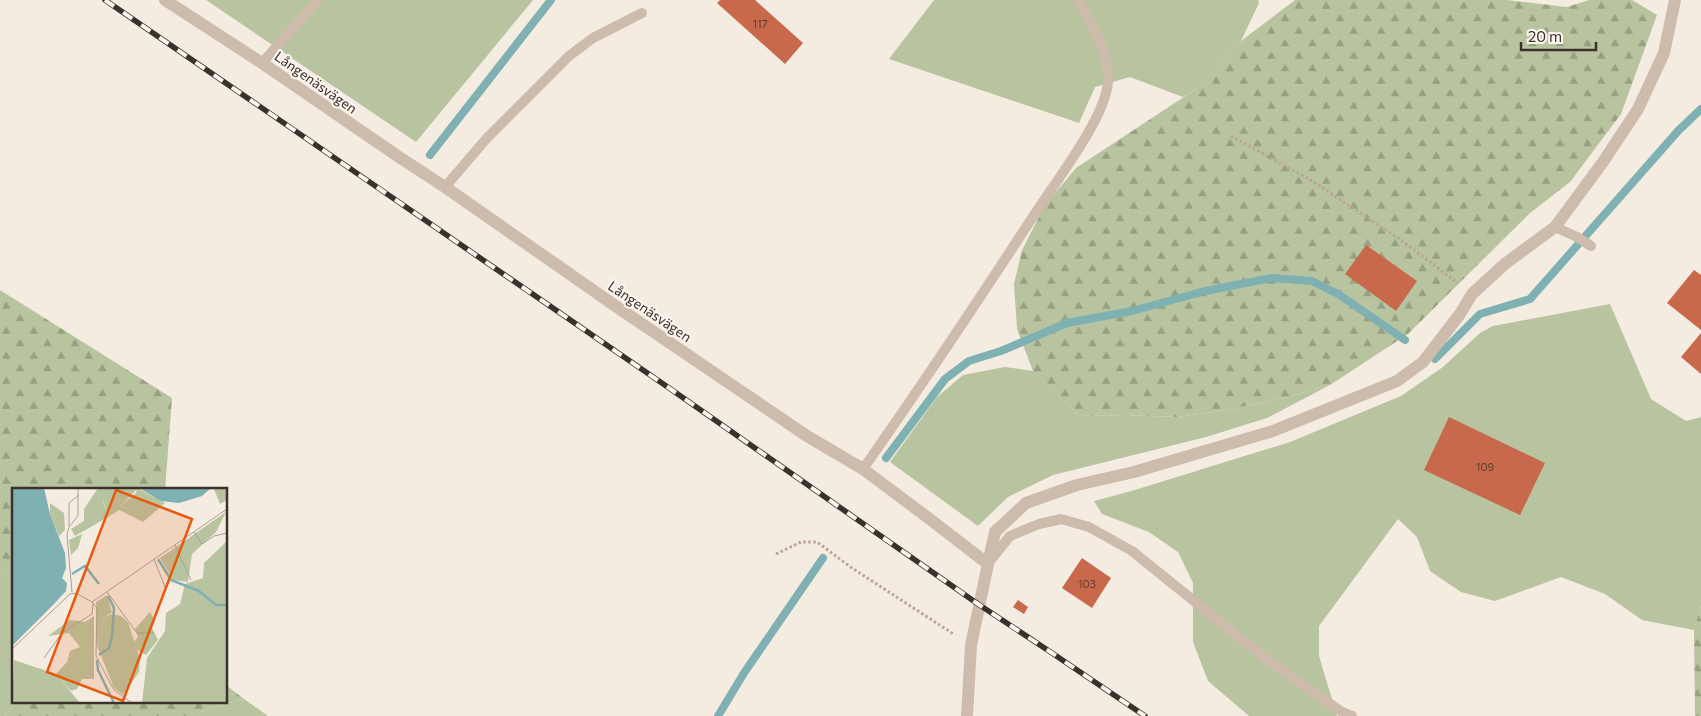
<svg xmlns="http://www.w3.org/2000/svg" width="1701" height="716" font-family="Commissioner,sans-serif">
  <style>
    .grass { fill: #b8c4a0 }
    .forest { fill: url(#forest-firs) }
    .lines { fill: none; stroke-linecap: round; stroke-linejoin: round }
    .stream { stroke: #7fb0b2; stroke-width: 8 }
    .building { fill: #c8694b }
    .path { stroke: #b9a596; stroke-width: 3; stroke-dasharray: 2.5 2.5; stroke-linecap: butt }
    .service { stroke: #cdbbac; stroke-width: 10 }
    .minor { stroke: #cdbbac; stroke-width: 12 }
    .rail-casing { stroke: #3b302b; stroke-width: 5.5 }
    .rail { stroke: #fbf5ee; stroke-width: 4; stroke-dasharray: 11; stroke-linecap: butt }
    .labels { text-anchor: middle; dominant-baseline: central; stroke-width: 4.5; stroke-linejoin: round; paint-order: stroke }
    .number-label { font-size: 11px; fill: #5e3e33 }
    .street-label { font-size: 14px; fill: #3b302b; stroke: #fbf5ee }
    .inset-river { fill: none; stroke: #7fb0b2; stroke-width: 2.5 }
    .inset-road { fill: none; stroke: #aaa098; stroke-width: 1 }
    .view { fill: #e8590c; fill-opacity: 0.15; stroke: #e8590c; stroke-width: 2.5 }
    .inset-edge { fill: none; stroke: #3b302b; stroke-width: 2.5 }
  </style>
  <defs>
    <pattern id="forest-firs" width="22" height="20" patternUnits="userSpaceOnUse" patternTransform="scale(1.25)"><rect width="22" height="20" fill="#b8c4a0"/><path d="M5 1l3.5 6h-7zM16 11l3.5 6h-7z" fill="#97a083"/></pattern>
  </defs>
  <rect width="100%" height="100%" fill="#f4ebe1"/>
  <g class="grass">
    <polygon points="206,0 533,0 416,142"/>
    <polygon points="934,0 1258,0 1259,3 1241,41 1202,85 1183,97 1130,77 1095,87 1079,123 889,59"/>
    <polygon points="1610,304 1651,399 1686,421 1701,417 1701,605 1694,630 1642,620 1605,594 1561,577 1495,601 1461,592 1430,571 1417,537 1398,519 1319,626 1319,656 1337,716 1249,716 1208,681 1193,642 1193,583 1178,552 1149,532 1102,514 1094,501 1135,490 1290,442 1401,396 1443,367 1480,333 1493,326"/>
    <polygon points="1005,367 1033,371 1079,416 1124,415 1177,417 1227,410 1284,398 1330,385 1267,418 1206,437 1053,475 1008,497 978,526 890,462 937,397 963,375"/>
    <polygon points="0,569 14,577 14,702 15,702 5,716 0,716"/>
    <polygon points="244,699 268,716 195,716 206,709"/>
  </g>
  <g class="forest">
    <polygon points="1295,0 1506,0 1567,7 1589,0 1632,0 1657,15 1621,114 1570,182 1530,213 1408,334 1330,385 1284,398 1227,410 1177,417 1124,415 1079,416 1033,371 1017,329 1014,284 1022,250 1045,205 1076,168 1202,85 1241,41"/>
    <polygon points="0,290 172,398 165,490 14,490 14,577 0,569"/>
    <polygon points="1701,605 1701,716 1695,716 1694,630"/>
    <polygon points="226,685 244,699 206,709 195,716 5,716 15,702 226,702"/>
  </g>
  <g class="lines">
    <g class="stream">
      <polyline points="430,155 551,0"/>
      <polyline points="1435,359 1480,314 1530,299 1678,131 1701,109"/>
      <polyline points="886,458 945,379 969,361 1001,351 1067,323 1132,311 1205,291 1272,278 1312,281 1338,294 1405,340"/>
      <polyline points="718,716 744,673 823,558"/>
    </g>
  </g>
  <g class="building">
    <polygon points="720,0 755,0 803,43 785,64 717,3"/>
    <polygon points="1366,245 1417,281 1396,311 1345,274"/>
    <polygon points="1694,270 1701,275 1701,330 1667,303"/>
    <polygon points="1701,333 1701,374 1681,357"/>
    <polygon points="1449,417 1545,463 1520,515 1424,470"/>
    <polygon points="1082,558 1111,578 1092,608 1062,588"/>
    <polygon points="1018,600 1028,607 1024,614 1013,607"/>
  </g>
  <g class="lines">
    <g class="path">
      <polyline points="1231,136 1309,179 1398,238 1458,283"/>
      <polyline points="776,554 801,542 817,542 852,568 955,635"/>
    </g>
    <g class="service">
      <polyline points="262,63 318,0"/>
      <polyline points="445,187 487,138 569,56 593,38 642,13"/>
      <polyline points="1555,227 1577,237 1591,246"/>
      <path d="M863,469C922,385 978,301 1034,215C1054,184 1107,116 1108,81C1109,53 1092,23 1078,0"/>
      <polyline points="989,562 1010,536 1039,524 1061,519 1089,527 1132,551 1266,659 1342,712 1352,716"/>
    </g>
    <g class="minor">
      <polyline points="165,0 262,63 399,157 445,187 617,307 807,436 863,469 931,520 988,564 971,645 967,716"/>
      <polyline points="988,564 995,532 1026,503 1077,485 1134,472 1273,431 1397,381 1423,362 1460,314 1472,294 1506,263 1555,227 1603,162 1638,109 1664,53 1675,0"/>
    </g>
    <g class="rail-casing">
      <polyline id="rail" points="105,0 672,390 978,604 1052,653 1145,716"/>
    </g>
    <use href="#rail" class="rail"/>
  </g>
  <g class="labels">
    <g class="number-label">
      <text x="760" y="23">117</text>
      <text x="1485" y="466">109</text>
      <text x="1087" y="583">103</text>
    </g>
    <g class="street-label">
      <text transform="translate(316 82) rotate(35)">Långenäsvägen</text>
      <text transform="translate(650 311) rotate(34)">Långenäsvägen</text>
    </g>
  </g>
  <g transform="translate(12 488)">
    <rect width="215" height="215" fill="#f4ebe1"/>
    <path d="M86,0H97L91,13L96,29L63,48L59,41L72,33V21ZM102,0H125V1L109,18ZM214,24L204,44L180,66L176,94L161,92L148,70ZM95,107L100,124L92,130L85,158L84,114ZM138,124L143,133L140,140L146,152L134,167L125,162L122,154L126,149L123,141ZM82,128V191H70L65,201L59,203L44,186L55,174L58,163L68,159L57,145L36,148L58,132L73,134Z" fill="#b8c4a0"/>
    <path d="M102,0L109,18L124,5L125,0L153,15L131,34L107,22L96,29L90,8L95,1ZM215,0V12L208,16L202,1ZM38,15L52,25L53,42L47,48L38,26ZM70,46L66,60L59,67L57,52ZM215,53V215H130L135,170L153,143L154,125L168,116L173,96L191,90L192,75ZM99,126L109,128L116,134L128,171L127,184L111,207L102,200L85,158L92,130ZM2,172L44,186L68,215H0Z" fill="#b8c4a0"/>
    <path d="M0,0H32L38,26L53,65L54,80L50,90L55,95L54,103L42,116L0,158ZM127,0H199L190,8L167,15L149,13Z" fill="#7fb0b2"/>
    <path class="inset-river" d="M146,71L159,92L187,103L204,117H215M60,86L73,78L87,96M87,167L97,160L100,148L102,120L96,108M85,172L86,182L102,215"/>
    <path class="inset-road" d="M57,38V15L67,7M182,44L190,56L202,48L215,45M163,57L179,92M142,71L153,99M60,104L55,47L57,39L66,28V0M95,104L125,145H142M80,114L85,120L84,168L102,202L120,215M0,161L58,106L64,105L80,114L215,21M32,170L50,145L80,126L81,116"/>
    <path class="view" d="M104,2L180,31L111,213L35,184Z"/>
    <rect width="215" height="215" class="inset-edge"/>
  </g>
  <path d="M1521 42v8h75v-8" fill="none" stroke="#3b302b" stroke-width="2.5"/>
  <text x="1528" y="42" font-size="15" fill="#3b302b" stroke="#fbf5ee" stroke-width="4" paint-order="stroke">20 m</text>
</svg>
